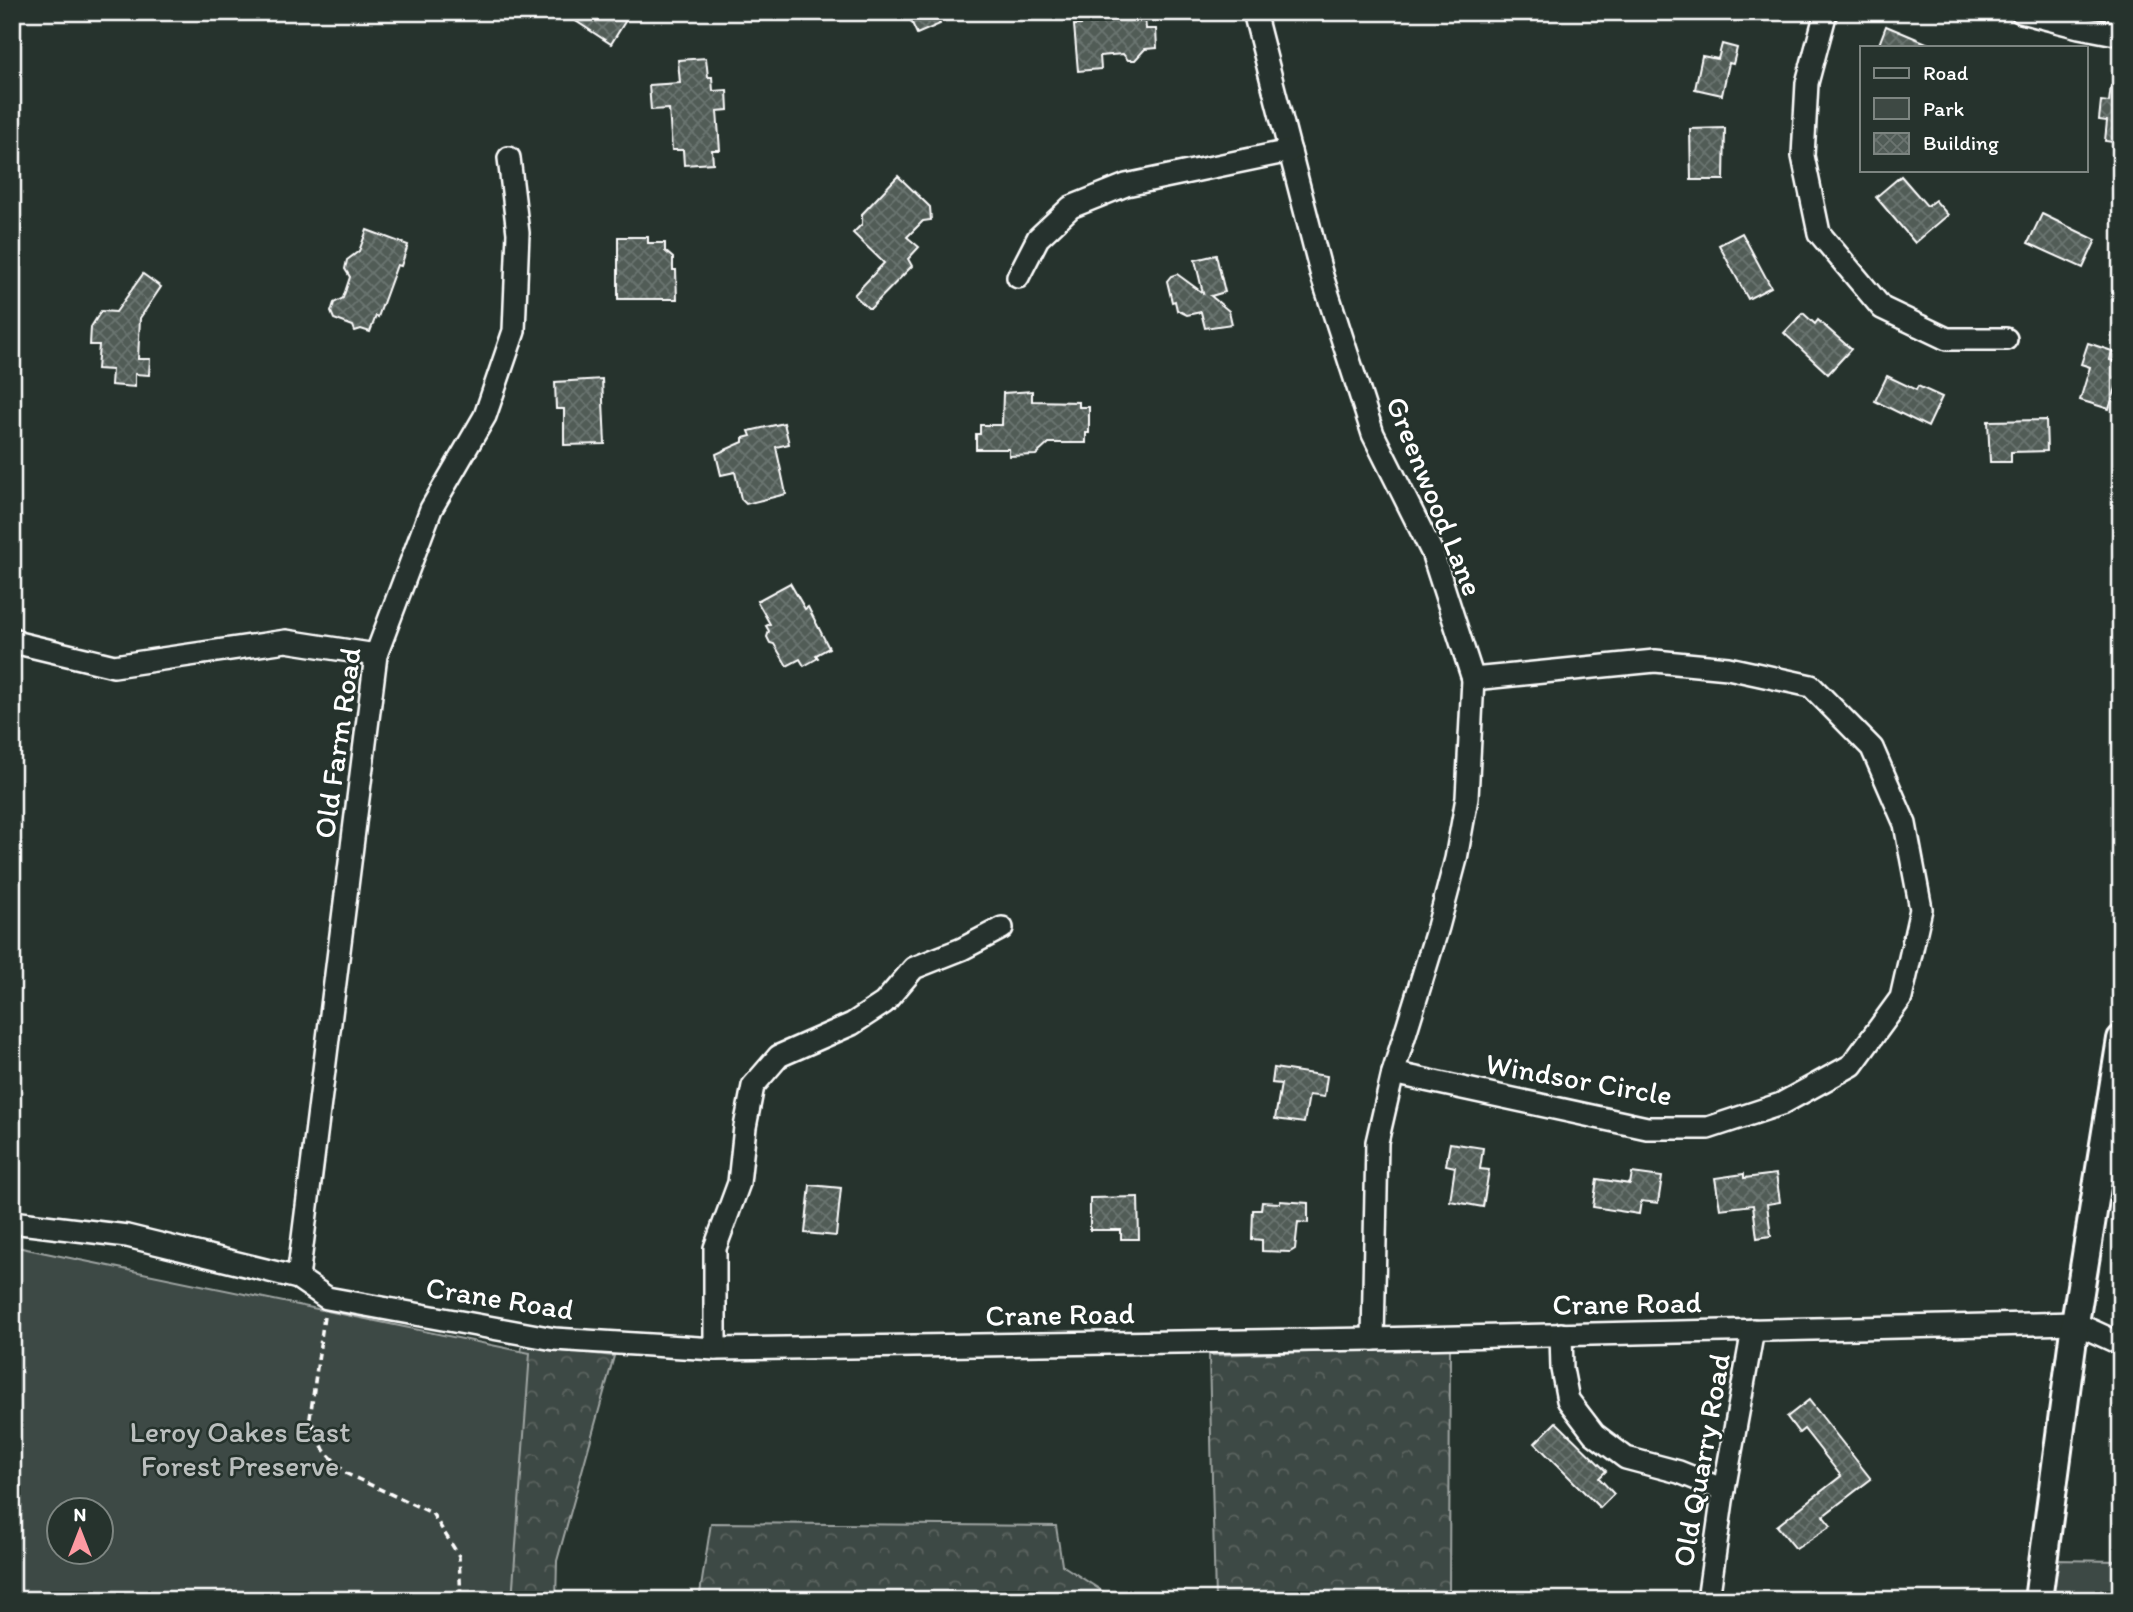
<svg xmlns="http://www.w3.org/2000/svg" width="2133" height="1612" font-family="Itim,sans-serif">
  <style>
    .forest { fill: url(#forest-crowns); stroke: #9ea4a2; stroke-width: 2 }
    .park { fill: #3e4944; stroke: #9ea4a2; stroke-width: 2; fill-rule: evenodd }
    .building { fill: url(#building-cross-hatch); stroke: #fff; stroke-width: 2 }
    .lines { fill: none; stroke-linecap: round; stroke-linejoin: round }
    .minor-casing { stroke: #fff; stroke-width: 26 }
    .major-casing { stroke: #fff; stroke-width: 32 }
    .path { stroke: #fff; stroke-width: 3.5; stroke-dasharray: 7 5; stroke-linecap: butt }
    .minor { stroke: #26332d; stroke-width: 21 }
    .major { stroke: #26332d; stroke-width: 26 }
    .labels { text-anchor: middle; dominant-baseline: central; stroke-width: 5; stroke-linejoin: round; paint-order: stroke }
    .street-label { font-size: 30px; fill: #fff; stroke: #26332d }
    .park-label { font-size: 30px; fill: #bbbfbe; stroke: #26332d }
  </style>
  <defs>
    <pattern id="forest-crowns" width="20" height="18" patternUnits="userSpaceOnUse" patternTransform="scale(1.75)"><rect width="20" height="18" fill="#3e4944"/><path d="M2 6a3 3 0 1 1 6 0M12 15a3 3 0 1 1 6 0" fill="none" stroke="#5b6460"/></pattern>
    <pattern id="building-cross-hatch" width="8" height="8" patternUnits="userSpaceOnUse" patternTransform="scale(1.75)"><rect width="8" height="8" fill="#515c57"/><path d="M0 0l8 8M0 8l8-8" fill="none" stroke="#6b7470"/></pattern>
  </defs>
  <rect width="100%" height="100%" fill="#26332d"/>
  <filter id="ink" filterUnits="userSpaceOnUse"><feTurbulence type="fractalNoise" baseFrequency=".0143" numOctaves="2"/><feDisplacementMap in="SourceGraphic" scale="14" xChannelSelector="R" yChannelSelector="G"/><feConvolveMatrix kernelMatrix="1 2 1 2 8 2 1 2 1" color-interpolation-filters="sRGB"/></filter>
  <g filter="url(#ink)">
    <g class="forest">
      <polygon points="522,1346 614,1356 557,1561 556,1600 474,1600"/>
      <polygon points="1450,1348 1449,1600 1215,1600 1209,1355"/>
      <polygon points="711,1523 1056,1526 1062,1565 1116,1600 699,1600"/>
    </g>
    <g class="park">
      <path d="M12,1246L530,1353L512,1600H12ZM60,1510H102V1552H60Z"/>
      <polygon points="2052,1560 2121,1561 2121,1600 2046,1600"/>
    </g>
    <g class="building">
      <polygon points="562,12 631,12 611,44"/>
      <polygon points="907,12 935,12 940,24 917,34"/>
      <polygon points="1109,12 1109,16 1142,14 1142,19 1145,18 1146,29 1156,29 1157,48 1145,49 1135,60 1128,60 1123,54 1100,56 1101,69 1078,71 1074,25 1081,25 1080,14"/>
      <polygon points="1886,26 1936,47 1878,47"/>
      <polygon points="1722,44 1737,48 1733,64 1729,63 1722,95 1695,89 1702,56 1718,59"/>
      <polygon points="706,58 708,77 712,77 713,91 727,90 728,110 717,111 720,150 712,150 713,163 684,165 683,150 672,150 669,109 651,110 649,85 680,83 678,60"/>
      <polygon points="2111,86 2121,87 2121,143 2105,141 2107,121 2099,120 2101,101 2109,102"/>
      <polygon points="1725,128 1724,180 1691,180 1690,129"/>
      <polygon points="898,176 930,207 931,220 923,221 907,237 919,247 908,259 912,266 871,308 868,308 854,295 884,263 853,233 862,224 862,214"/>
      <polygon points="1901,176 1927,206 1935,200 1948,215 1915,243 1876,197"/>
      <polygon points="2042,214 2096,240 2083,268 2028,243"/>
      <polygon points="367,230 408,245 401,266 397,265 378,317 376,316 370,332 361,329 355,331 353,326 334,319 331,312 334,303 343,298 350,277 345,269 347,260 359,251"/>
      <polygon points="1742,233 1771,287 1748,299 1719,245"/>
      <polygon points="618,237 648,237 648,243 665,243 665,251 673,258 673,270 676,270 677,299 618,299"/>
      <polygon points="1216,255 1225,292 1211,296 1229,311 1232,324 1205,328 1201,312 1187,315 1177,310 1175,301 1172,302 1167,281 1171,276 1177,274 1203,293 1195,260"/>
      <polygon points="143,274 161,287 140,318 138,359 150,359 149,375 135,374 135,387 111,385 112,370 97,369 99,345 90,345 91,327 101,311 116,312"/>
      <polygon points="1803,313 1815,324 1818,320 1851,349 1828,374 1784,333"/>
      <polygon points="2088,343 2112,351 2110,360 2121,363 2121,373 2109,409 2080,400 2090,367 2081,364"/>
      <polygon points="1887,376 1916,390 1918,386 1942,397 1928,427 1875,401"/>
      <polygon points="602,379 605,444 564,445 564,409 556,409 555,382"/>
      <polygon points="1032,391 1032,401 1079,402 1079,407 1089,407 1089,433 1086,433 1086,443 1049,443 1036,455 1009,456 1009,449 976,449 976,434 980,434 980,425 1002,425 1003,393"/>
      <polygon points="2046,420 2047,451 2011,452 2011,462 1990,462 1988,421"/>
      <polygon points="784,423 789,444 776,447 786,494 746,504 741,499 735,472 721,475 716,454 743,442 743,438 751,436 749,431"/>
      <polygon points="790,583 805,609 808,607 829,648 816,655 818,658 804,666 800,659 787,666 774,644 770,643 767,637 769,631 766,626 770,624 757,601"/>
      <polygon points="1274,1068 1327,1076 1324,1097 1309,1095 1304,1123 1275,1119 1281,1084 1272,1083"/>
      <polygon points="1450,1143 1483,1148 1480,1169 1489,1170 1483,1207 1450,1201 1455,1167 1446,1165"/>
      <polygon points="1632,1173 1662,1177 1658,1203 1641,1201 1639,1214 1593,1207 1597,1179 1630,1184"/>
      <polygon points="1744,1174 1744,1178 1776,1174 1780,1202 1767,1204 1771,1236 1757,1238 1753,1205 1720,1209 1715,1178"/>
      <polygon points="810,1185 841,1188 836,1236 805,1233"/>
      <polygon points="1138,1197 1139,1239 1121,1239 1121,1230 1090,1230 1090,1198"/>
      <polygon points="1280,1201 1308,1203 1308,1223 1298,1222 1295,1249 1290,1252 1262,1251 1262,1240 1252,1239 1253,1210 1261,1210 1262,1202 1280,1203"/>
      <polygon points="1809,1400 1871,1479 1823,1516 1831,1526 1796,1549 1777,1526 1841,1476 1804,1429 1799,1433 1787,1417"/>
      <polygon points="1556,1422 1606,1471 1599,1478 1614,1494 1600,1508 1535,1443"/>
    </g>
    <g class="lines">
      <g class="minor-casing">
        <g id="minor">
          <polyline points="1254,12 1322,276 1373,434 1432,552 1473,679 1467,798 1456,859 1438,927 1393,1073 1377,1142 1373,1339"/>
          <polyline points="1826,12 1807,83 1803,156 1819,233 1882,308 1947,339 2006,339"/>
          <polyline points="2021,12 2079,27 2121,35"/>
          <polyline points="1018,277 1038,238 1071,207 1126,185 1290,151"/>
          <polyline points="12,638 18,643 114,666 286,641 376,655"/>
          <polyline points="1393,1073 1647,1128 1708,1128 1781,1104 1852,1065 1901,998 1921,909 1905,824 1872,748 1811,686 1728,668 1655,661 1473,679"/>
          <polyline points="12,1222 127,1236 298,1278 327,1298 554,1339 715,1349 1373,1339 2075,1323 2121,1344"/>
          <polyline points="298,1278 376,655 431,509 485,416 514,331 518,233 509,158"/>
          <polyline points="1561,1334 1562,1369 1568,1400 1594,1434 1626,1458 1679,1472 1724,1490"/>
          <polyline points="715,1349 715,1248 739,1183 745,1127 753,1086 779,1056 852,1024 884,1003 914,968 962,949 1002,928"/>
          <polyline points="1708,1600 1722,1501 1753,1330"/>
        </g>
      </g>
      <g class="major-casing">
        <polyline id="major" points="2038,1600 2075,1323 2121,1039"/>
      </g>
      <polyline class="path" points="324,1317 310,1418 324,1450 347,1474 432,1513 459,1556 461,1600"/>
      <use href="#minor" class="minor"/>
      <use href="#major" class="major"/>
    </g>
  </g>
  <g class="labels">
    <g class="street-label">
      <text transform="translate(1435 496) rotate(68)">Greenwood Lane</text>
      <text transform="translate(337 743) rotate(-82)">Old Farm Road</text>
      <text transform="translate(1579 1079) rotate(10)">Windsor Circle</text>
      <text transform="translate(500 1298) rotate(9)">Crane Road</text>
      <text transform="translate(1627 1303) rotate(-1)">Crane Road</text>
      <text transform="translate(1060 1314) rotate(-1)">Crane Road</text>
      <text transform="translate(1701 1460) rotate(-80)">Old Quarry Road</text>
    </g>
    <g class="park-label">
      <text x="240" y="1431">Leroy Oakes East<tspan x="240" dy="34">Forest Preserve</tspan></text>
    </g>
  </g>
  <rect width="2133" height="1612" fill="none" stroke="#26332d" stroke-width="42"/>
  <rect x="21" y="21" width="2091" height="1570" fill="none" stroke="#fff" stroke-width="2.5" filter="url(#ink)"/>
  <rect x="1860" y="46" width="228" height="126" fill="#26332d" stroke="#7d8581" stroke-width="2"/>
  <rect x="1874" y="68" width="35" height="10" fill="#26332d" stroke="#7d8581" stroke-width="2"/>
  <text x="1923" y="80" font-size="21" fill="#ffffff">Road</text>
  <rect x="1874" y="98" width="35" height="21" fill="#3e4944" stroke="#7d8581" stroke-width="2"/>
  <text x="1923" y="116" font-size="21" fill="#ffffff">Park</text>
  <rect x="1874" y="133" width="35" height="21" fill="url(#building-cross-hatch)" stroke="#7d8581" stroke-width="2"/>
  <text x="1923" y="150" font-size="21" fill="#ffffff">Building</text>
  <g transform="translate(80 1531)"><circle r="33" fill="#26332d" stroke="#7d8581" stroke-width="2"/>
  <path d="M0-5L12 26L0 18L-12 26Z" fill="#ff9aa2"/>
  <text y="-10" font-size="19" font-weight="bold" text-anchor="middle" fill="#ffffff">N</text>
  </g>
</svg>
